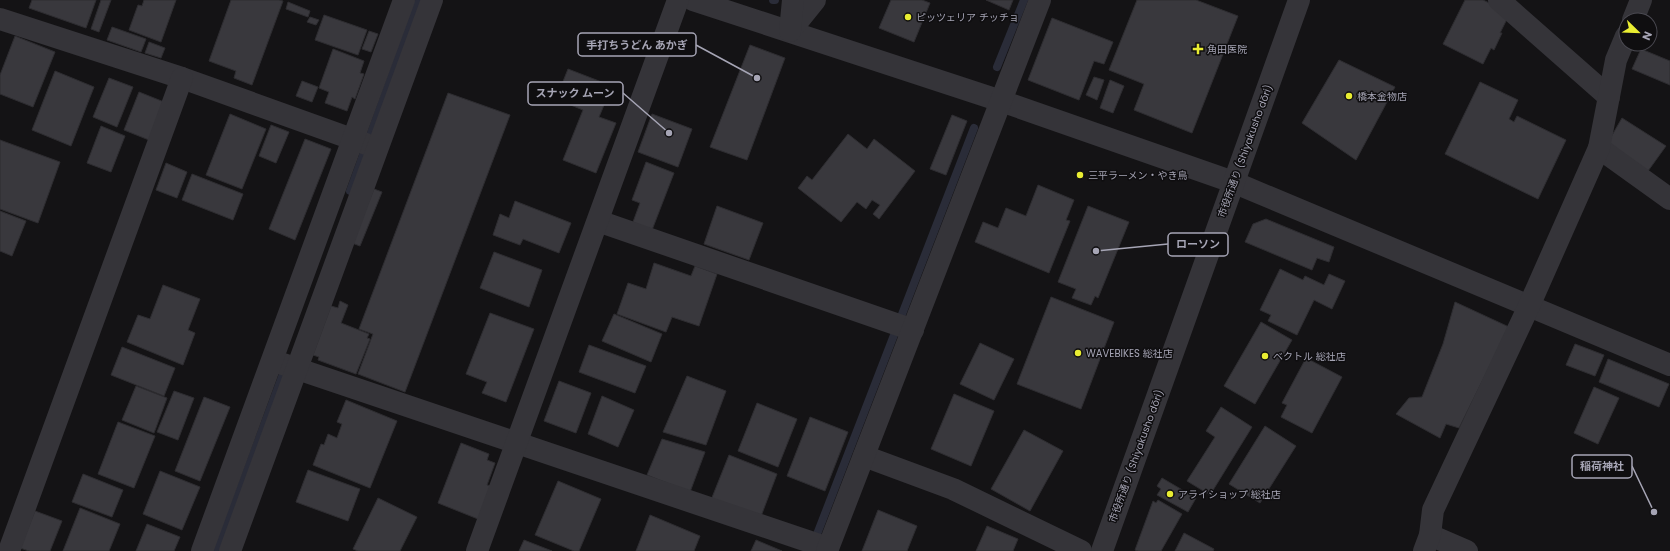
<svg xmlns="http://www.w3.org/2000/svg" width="1670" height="551" font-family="Poppins,'Noto Sans JP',sans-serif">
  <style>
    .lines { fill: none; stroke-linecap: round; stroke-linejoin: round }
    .stream { stroke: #2a2c38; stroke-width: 8 }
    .building { fill: #39383d; stroke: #2e2d31 }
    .minor { stroke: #353439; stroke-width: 22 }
    .poi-dot { fill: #e9ed32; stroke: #0f0e10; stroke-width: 1.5 }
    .labels { text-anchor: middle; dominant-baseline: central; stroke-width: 3; stroke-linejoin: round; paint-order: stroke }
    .poi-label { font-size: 10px; fill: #a6a5b5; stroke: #0f0e10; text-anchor: start }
    .street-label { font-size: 10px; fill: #a6a5b5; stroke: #0f0e10 }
    .leader { fill: none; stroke: #a6a5b5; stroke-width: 1.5 }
    .callout-dot { fill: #a6a5b5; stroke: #0f0e10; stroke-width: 1.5 }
    .callout { fill: #0f0e10; stroke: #a6a5b5; stroke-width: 1.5 }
    .callout-label { font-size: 11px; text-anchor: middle; font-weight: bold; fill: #a6a5b5 }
  </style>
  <rect width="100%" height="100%" fill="#141315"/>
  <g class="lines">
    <g class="stream">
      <polyline points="773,0 775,0"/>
      <polyline points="997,67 1024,0"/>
      <polyline points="350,191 419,0"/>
      <polyline points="814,542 974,128"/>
      <polyline points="217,551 286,366"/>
    </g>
  </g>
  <g class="building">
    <polygon points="32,0 96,0 86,28 29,8"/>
    <polygon points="101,0 111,0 99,32 91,29"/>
    <polygon points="144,0 176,0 161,42 129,30 138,5 142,6"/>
    <polygon points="231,0 279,0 283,1 252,85 234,78 236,71 209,61"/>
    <polygon points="891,0 922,0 930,3 914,42 879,28"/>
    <polygon points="986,0 1013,0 1009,10"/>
    <polygon points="1137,0 1196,0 1238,16 1192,133 1134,110 1144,84 1109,70"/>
    <polygon points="1465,0 1483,0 1510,13 1500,33 1502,33 1494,50 1491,48 1483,64 1443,44"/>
    <polygon points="288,2 310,11 308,17 286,9"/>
    <polygon points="324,15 367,30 358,55 315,40"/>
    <polygon points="310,17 319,20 316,25 307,22"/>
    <polygon points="1052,18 1113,42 1104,64 1094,61 1079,100 1028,80"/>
    <polygon points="112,27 146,39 141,52 107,40"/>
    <polygon points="369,31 378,34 371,52 362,49"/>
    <polygon points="15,36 55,52 33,107 0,94 0,75"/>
    <polygon points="149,42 165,48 161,58 145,53"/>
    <polygon points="750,45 785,58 747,160 710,147"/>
    <polygon points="333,49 364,61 360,73 364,74 355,99 352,97 347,111 325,103 329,92 319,88"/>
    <polygon points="1641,49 1670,61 1670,85 1632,69"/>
    <polygon points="1339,60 1395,87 1356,160 1302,123"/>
    <polygon points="568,69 612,86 599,117 616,123 596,173 563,160 583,110 556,99"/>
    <polygon points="55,71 94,87 71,146 32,130"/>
    <polygon points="1094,77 1104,80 1097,100 1086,95"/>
    <polygon points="109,78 133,87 117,127 93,117"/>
    <polygon points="1110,80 1124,86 1113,113 1100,108"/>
    <polygon points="302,81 318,87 312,102 296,96"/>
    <polygon points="1480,82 1518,100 1509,119 1514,122 1517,116 1566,140 1538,199 1445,154"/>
    <polygon points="139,92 164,102 149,140 124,130"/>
    <polygon points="448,93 510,115 405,392 358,374 373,334 359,329"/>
    <polygon points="230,114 266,129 242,189 206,175"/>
    <polygon points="652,114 692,129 678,167 638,152"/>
    <polygon points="952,115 967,121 946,175 930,169"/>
    <polygon points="1622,118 1666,146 1648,171 1607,144"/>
    <polygon points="271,125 289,132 276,163 259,156"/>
    <polygon points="101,126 125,136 111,172 87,163"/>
    <polygon points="848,134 867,149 874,139 915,171 879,219 873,214 880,205 872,200 866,209 857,202 841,222 798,188 807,176 812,180"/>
    <polygon points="305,139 331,149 295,240 269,229"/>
    <polygon points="0,140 60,162 38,223 0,209"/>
    <polygon points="646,162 674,173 652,230 633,222 640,203 632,200"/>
    <polygon points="166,163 187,172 177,198 156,190"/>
    <polygon points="192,174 243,194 233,220 182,200"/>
    <polygon points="1038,185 1074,200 1066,220 1070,221 1049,273 975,242 983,222 998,228 1006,208 1026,216"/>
    <polygon points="374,189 382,192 360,246 352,243"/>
    <polygon points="515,201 571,223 559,253 523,239 520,245 493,235 500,214 509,218"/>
    <polygon points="717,206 763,223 749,260 704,244"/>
    <polygon points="1088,206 1129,222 1098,298 1095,296 1091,305 1072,298 1076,289 1058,282"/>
    <polygon points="0,211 26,221 12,256 0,251"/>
    <polygon points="1266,219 1334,247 1329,262 1317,258 1312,270 1245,242 1253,224"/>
    <polygon points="494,252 542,270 529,307 480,288"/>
    <polygon points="654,263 691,276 695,266 717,274 699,326 672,317 666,332 617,314 628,283 646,289"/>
    <polygon points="1280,269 1303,280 1305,276 1324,285 1329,274 1345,281 1332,309 1314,300 1297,335 1268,321 1271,315 1260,310"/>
    <polygon points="163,285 200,299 188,330 195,333 183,365 127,342 138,315 150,319"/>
    <polygon points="1051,297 1114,322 1081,409 1017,384"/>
    <polygon points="340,301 348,305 341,323 369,334 367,338 370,339 356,374 318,360 319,357 313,355 331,306 338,308"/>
    <polygon points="1455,302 1509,327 1459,428 1446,424 1440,438 1396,414 1409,398 1422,397 1443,344"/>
    <polygon points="490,313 534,329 506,402 482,393 487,382 466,374"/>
    <polygon points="614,314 662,334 651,362 602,341"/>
    <polygon points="1261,322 1292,340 1255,404 1224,386"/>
    <polygon points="980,343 1014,359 994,400 960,384"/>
    <polygon points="1575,344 1604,355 1595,376 1566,365"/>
    <polygon points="589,345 646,366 635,393 579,372"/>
    <polygon points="122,347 175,368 164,396 111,375"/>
    <polygon points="1306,358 1342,377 1312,433 1281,417 1287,405 1282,403"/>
    <polygon points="1608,359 1669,384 1659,407 1599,382"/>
    <polygon points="687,376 726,391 706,445 663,432"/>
    <polygon points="559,381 591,393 576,433 544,421"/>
    <polygon points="136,386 167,398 154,433 122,420"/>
    <polygon points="1594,387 1619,398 1598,444 1574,433"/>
    <polygon points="174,391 194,398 178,440 157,432"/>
    <polygon points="954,394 994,411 971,466 931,449"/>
    <polygon points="602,396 634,410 618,447 588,434"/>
    <polygon points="204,397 230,407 200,481 175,471"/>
    <polygon points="346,400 397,421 370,488 313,465 321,444 324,445 328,434 337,438 342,424 337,422"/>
    <polygon points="757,403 797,419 778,467 738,451"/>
    <polygon points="1221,407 1252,427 1210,495 1187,481 1215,437 1206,431"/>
    <polygon points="810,417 848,432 825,491 787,476"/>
    <polygon points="118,422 155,436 134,488 98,474"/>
    <polygon points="1265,426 1296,446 1260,503 1229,484"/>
    <polygon points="1024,430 1063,451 1030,511 991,489"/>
    <polygon points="662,439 705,452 690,492 647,475"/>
    <polygon points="461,443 489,454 487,460 495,463 487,485 491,486 478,519 438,503"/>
    <polygon points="729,455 777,474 760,519 711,500"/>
    <polygon points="308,470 360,489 348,521 296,502"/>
    <polygon points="160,471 200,487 182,530 143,514"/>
    <polygon points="83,474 123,490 112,517 72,502"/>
    <polygon points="1162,478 1196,498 1188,512 1157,495 1161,489 1157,486"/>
    <polygon points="558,481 601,499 579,551 574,551 535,535"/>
    <polygon points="378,498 417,517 400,551 358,551 353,549"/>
    <polygon points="1158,500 1182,514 1161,551 1138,551 1135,550 1153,501 1156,503"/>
    <polygon points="80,508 120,524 109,551 63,551"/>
    <polygon points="878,510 917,526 907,551 862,551"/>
    <polygon points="35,511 62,521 50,551 29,551 20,548"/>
    <polygon points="650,515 700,536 694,551 636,551"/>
    <polygon points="147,524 180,537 174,551 136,551"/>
    <polygon points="987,526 1018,539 1013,551 976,551"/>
    <polygon points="1184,533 1214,549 1213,551 1175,551"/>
    <polygon points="524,540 552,551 519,551"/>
    <polygon points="756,540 782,551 751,551"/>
  </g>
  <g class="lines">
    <g class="minor">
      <polyline points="693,0 1001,101 1233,182 1670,365"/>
      <polyline points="1499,0 1609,97"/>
      <polyline points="0,19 182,78 366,144"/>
      <polyline points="1633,20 1641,0"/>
      <polyline points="790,31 815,0"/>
      <polyline points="790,31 793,0"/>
      <polyline points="1599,148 1670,199"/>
      <polyline points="598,221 913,330"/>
      <polyline points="283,364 828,548"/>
      <polyline points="864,456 953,489 1081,551"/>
      <polyline points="1430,535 1467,551"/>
      <polyline points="9,551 182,78"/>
      <polyline points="202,551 404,0"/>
      <polyline points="230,551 432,0"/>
      <polyline points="477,551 678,0"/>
      <polyline points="827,551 1040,0"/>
      <polyline points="1102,551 1299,0"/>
      <polyline points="1424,551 1430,535 1433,510 1529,306 1599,148 1616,60 1626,36"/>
    </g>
  </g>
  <g class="poi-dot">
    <circle cx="908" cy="17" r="4"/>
    <path d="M1196 43h4v4h4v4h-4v4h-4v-4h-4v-4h4z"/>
    <circle cx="1349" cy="96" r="4"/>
    <circle cx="1080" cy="175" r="4"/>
    <circle cx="1078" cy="353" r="4"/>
    <circle cx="1265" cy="356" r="4"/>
    <circle cx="1170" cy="494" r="4"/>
  </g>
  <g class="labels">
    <g class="poi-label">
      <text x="916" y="17">ピッツェリア チッチョ</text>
      <text x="1207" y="49">角田医院</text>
      <text x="1357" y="96">橋本金物店</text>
      <text x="1088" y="175">三平ラーメン・やき鳥</text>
      <text x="1086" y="353">WAVEBIKES 総社店</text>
      <text x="1273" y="356">ベクトル 総社店</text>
      <text x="1178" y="494">アライショップ 総社店</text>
    </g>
    <g class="street-label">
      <text transform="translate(1245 151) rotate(-70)">市役所通り (Shiyakusho dōri)</text>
      <text transform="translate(1136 456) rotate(-70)">市役所通り (Shiyakusho dōri)</text>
    </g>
  </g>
  <path class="leader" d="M757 78L696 45M669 133L623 93M1096 251L1168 244M1654 512L1632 466"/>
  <g class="callout-dot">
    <circle cx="757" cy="78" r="4"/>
    <circle cx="669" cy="133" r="4"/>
    <circle cx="1096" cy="251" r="4"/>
    <circle cx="1654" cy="512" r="4"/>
  </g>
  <g class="callout">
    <rect x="578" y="33" width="118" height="23" rx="4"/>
    <rect x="528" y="82" width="95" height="23" rx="4"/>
    <rect x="1168" y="233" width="60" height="23" rx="4"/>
    <rect x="1572" y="455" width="60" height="23" rx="4"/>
  </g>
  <g class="callout-label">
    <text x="637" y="49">手打ちうどん あかぎ</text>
    <text x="575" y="97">スナック ムーン</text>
    <text x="1198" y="248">ローソン</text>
    <text x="1602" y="470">稲荷神社</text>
  </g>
  <g transform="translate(1638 32) rotate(113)"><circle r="19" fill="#0f0e10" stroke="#4b4a52"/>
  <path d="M0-3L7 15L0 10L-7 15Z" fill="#e9ed32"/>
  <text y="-6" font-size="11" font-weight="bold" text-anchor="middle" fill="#a6a5b5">N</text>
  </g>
</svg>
